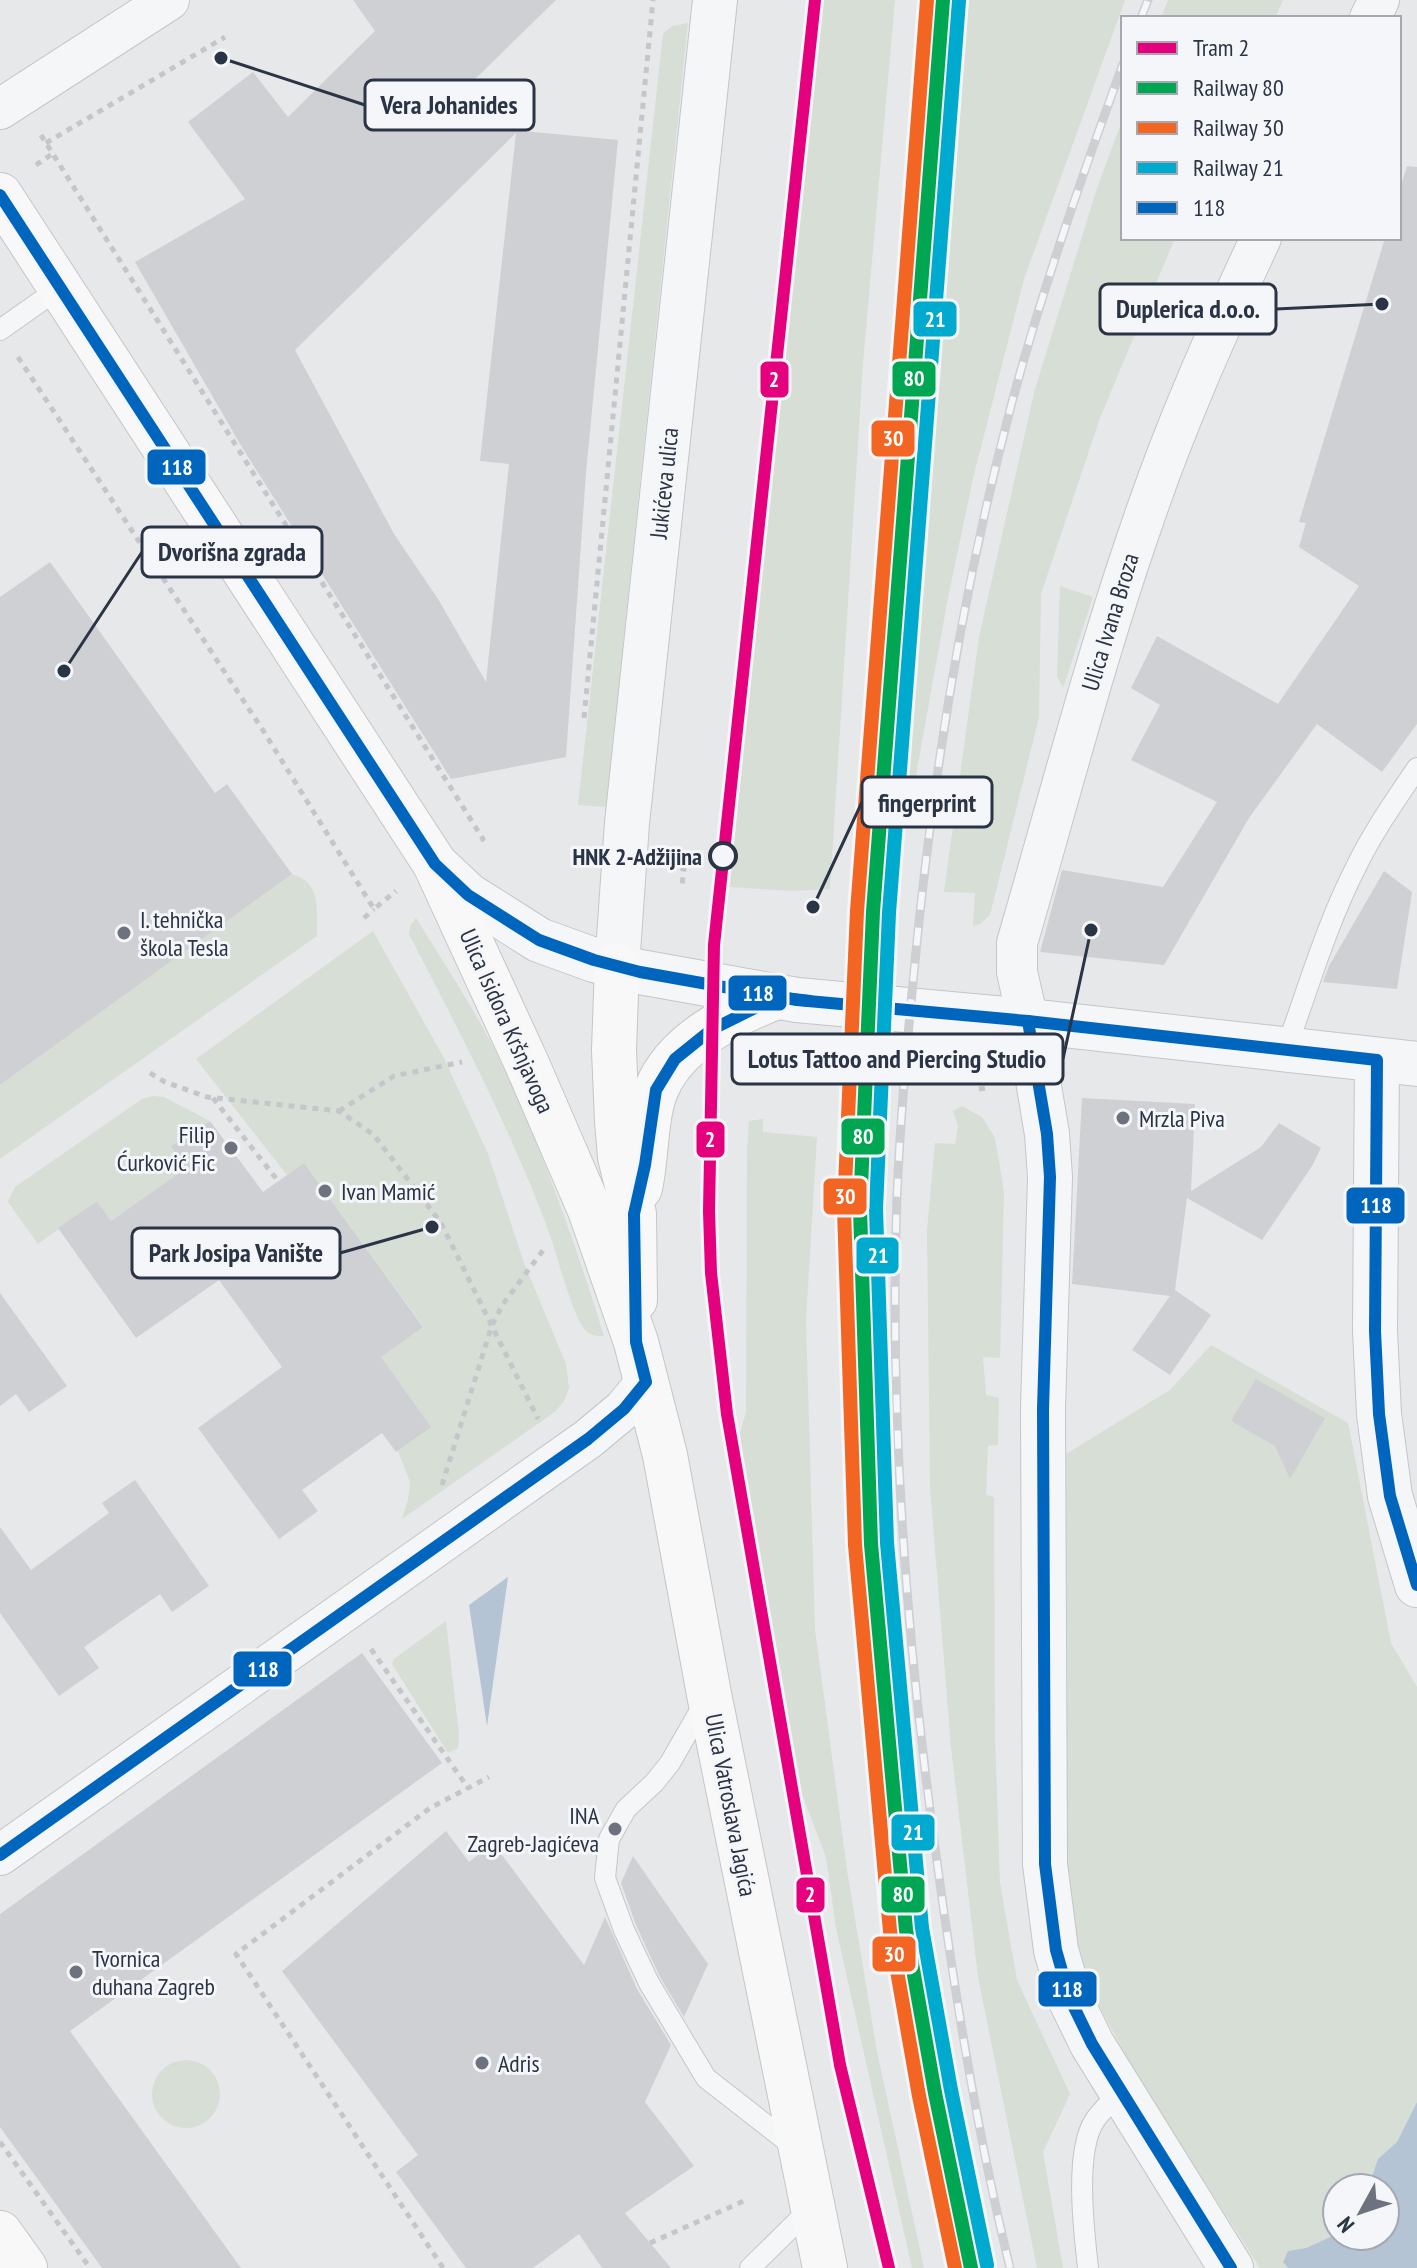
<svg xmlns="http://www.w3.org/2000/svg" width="1417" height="2268" font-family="'PT Sans Narrow',sans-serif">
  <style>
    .green { fill: #d6ded6 }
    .water { fill: #b4c4d5 }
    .building { fill: #ced0d3; fill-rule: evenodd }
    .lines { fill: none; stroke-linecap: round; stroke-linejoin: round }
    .service-casing { stroke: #c4c6c8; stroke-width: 22 }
    .minor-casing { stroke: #c4c6c8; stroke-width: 42 }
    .tertiary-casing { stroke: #c4c6c8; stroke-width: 46 }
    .secondary-casing { stroke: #c4c6c8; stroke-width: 46 }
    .path { stroke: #c5c6ca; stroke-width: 5; stroke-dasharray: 6 6; stroke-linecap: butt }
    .service { stroke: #f5f6f7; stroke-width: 20 }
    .minor { stroke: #f5f6f7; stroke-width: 40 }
    .tertiary { stroke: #f5f6f7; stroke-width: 44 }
    .secondary { stroke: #f8f8f8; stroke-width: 44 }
    .rail-casing { stroke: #cecfd2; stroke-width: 9 }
    .rail { stroke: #f4f6f9; stroke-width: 6; stroke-dasharray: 18; stroke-linecap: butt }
    .bus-1-casing { stroke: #f4f6f9; stroke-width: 18 }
    .bus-1 { stroke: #0065bd; stroke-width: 12 }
    .rail-1-casing { stroke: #f4f6f9; stroke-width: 20 }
    .rail-2-casing { stroke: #f4f6f9; stroke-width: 20 }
    .rail-3-casing { stroke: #f4f6f9; stroke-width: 20 }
    .rail-1 { stroke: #00a651; stroke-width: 14 }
    .rail-2 { stroke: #f26522; stroke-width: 14 }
    .rail-3 { stroke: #00a9ce; stroke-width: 14 }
    .tram-1-casing { stroke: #f4f6f9; stroke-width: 18 }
    .tram-1 { stroke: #e5007d; stroke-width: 12 }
    .stop-dot { fill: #f4f6f9; stroke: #2b3445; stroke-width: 4 }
    .poi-dot { fill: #6c737f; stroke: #f4f6f9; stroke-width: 3 }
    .labels { text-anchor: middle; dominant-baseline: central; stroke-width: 6; stroke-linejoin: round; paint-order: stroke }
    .street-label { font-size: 24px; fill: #2b3445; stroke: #f4f6f9 }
    .stop-label { font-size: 24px; font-weight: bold; fill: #2b3445; stroke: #f4f6f9; text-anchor: end }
    .poi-label { font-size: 24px; fill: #2b3445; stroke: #f4f6f9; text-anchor: start }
    .leader { fill: none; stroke: #2b3445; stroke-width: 3 }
    .callout-dot { fill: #2b3445; stroke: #f4f6f9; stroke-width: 3 }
    .callout { fill: #f4f6f9; stroke: #2b3445; stroke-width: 3 }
    .callout-label { font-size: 26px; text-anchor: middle; font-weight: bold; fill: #2b3445 }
    .line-badge { stroke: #f4f6f9; stroke-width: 3 }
    .badge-label { font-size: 22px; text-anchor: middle; font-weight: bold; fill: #fff }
  </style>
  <rect width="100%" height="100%" fill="#e6e8ea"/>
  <g class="green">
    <polygon points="816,0 895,0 863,363 830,889 791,891 730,887"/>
    <polygon points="965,0 1125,0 1024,279 973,478 947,603 912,797 903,794 931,417 952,207"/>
    <polygon points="1168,0 1283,0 1275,18 1161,18"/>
    <polygon points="688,23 606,807 578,805 663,34 672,26"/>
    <polygon points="1123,118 1123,238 1175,238 1100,418 1041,594 1039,717 990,915 980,924 973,926 975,893 944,892 979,637 1035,389 1097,188"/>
    <polygon points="1060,586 1093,597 1063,688 1057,676"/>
    <path d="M292,874C322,883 316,909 317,936L0,1159V1085Z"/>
    <path d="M416,918C450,973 487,1028 513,1088C549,1169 578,1252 604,1336C597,1336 593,1336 587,1332C574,1322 557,1255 550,1235C512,1131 460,1033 409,934L411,924Z"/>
    <polygon points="373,931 444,1058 488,1154 524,1263 566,1364 569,1388 564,1401 556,1411 402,1519 408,1500 410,1482 398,1451 381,1357 423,1326 304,1163 287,1175 196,1059"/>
    <polygon points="153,1096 164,1097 210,1121 171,1146 186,1168 111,1221 97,1201 38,1244 8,1202 15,1187 142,1099"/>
    <polygon points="962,1106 982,1117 995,1138 1004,1192 1000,1358 983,1357 986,1395 999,1398 998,1445 988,1446 986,1495 994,1497 995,1734 1000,1883 1017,1980 1070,2094 1043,2152 1063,2268 1037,2268 978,1977 951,1747 930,1487 927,1230 935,1143 955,1144 958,1126 953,1111"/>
    <polygon points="763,1119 763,1132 817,1137 806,1320 815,1629 847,1870 877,2052 924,2268 912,2268 836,1928 826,1857 796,1779 752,1537 740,1433 746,1412 747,1151 749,1121"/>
    <polygon points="1211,1345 1348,1423 1391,1643 1417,1687 1417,2102 1397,2142 1378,2159 1368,2188 1337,2188 1337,2234 1306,2248 1288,2251 1283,2262 1288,2268 1260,2268 1139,2079 1089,1988 1068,1904 1053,1462 1170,1390"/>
    <polygon points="446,1621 459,1734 458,1748 448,1753 392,1664 394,1659"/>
    <circle cx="186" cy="2094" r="34"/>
  </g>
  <g class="water">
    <polygon points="508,1577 487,1726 469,1605"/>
    <polygon points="1417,2102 1417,2268 1288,2268 1283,2262 1288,2251 1306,2248 1337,2234 1337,2236 1385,2236 1385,2188 1368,2188 1378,2159 1397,2142"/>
  </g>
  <g class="building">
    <path d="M353,0H556L431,122L618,140L586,473L566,757L451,779L240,444L135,262L245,199L188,122L253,72L288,117L375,31ZM516,133L480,461L509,464L486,682L438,599L394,534L295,350Z"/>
    <polygon points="1407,166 1417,167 1417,724 1382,772 1317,724 1249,818 1164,965 1040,952 1062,870 1163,887 1217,802 1131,760 1160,705 1131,688 1157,636 1278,704 1359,586 1299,547 1306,523 1299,522 1385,238 1399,238 1399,192"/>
    <polygon points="50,562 215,793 227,784 292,874 0,1085 0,597"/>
    <polygon points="1384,871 1412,892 1397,989 1323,982 1329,966"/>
    <polygon points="1082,1098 1195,1104 1191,1191 1261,1147 1279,1123 1321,1148 1312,1166 1262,1240 1187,1198 1175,1290 1211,1315 1170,1375 1132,1350 1170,1296 1072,1284"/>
    <polygon points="210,1121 263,1192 304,1163 423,1327 381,1357 431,1427 396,1452 382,1433 302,1490 318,1511 279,1539 198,1428 282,1367 219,1280 136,1338 58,1228 97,1201 111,1221 186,1168 171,1146"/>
    <polygon points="0,1293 67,1386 29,1412 16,1394 0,1406"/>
    <polygon points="1256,1379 1325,1418 1290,1479 1275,1446 1231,1421"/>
    <polygon points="135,1480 209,1586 172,1612 160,1594 84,1647 99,1668 59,1696 0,1613 0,1527 31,1570 109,1513 102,1503"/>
    <polygon points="362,1653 442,1763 70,2031 241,2268 102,2268 0,2127 0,1914"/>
    <polygon points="446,1831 469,1862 493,1843 584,1965 605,1917 637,1989 671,2045 645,2102 694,2166 625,2213 671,2268 602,2268 579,2234 533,2268 466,2268 396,2172 418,2155 282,1971"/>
    <polygon points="633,1856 708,1964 684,2017 660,1977 636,1925 621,1883"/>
  </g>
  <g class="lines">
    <g class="service-casing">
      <g id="service">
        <polyline points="0,330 61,287"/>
        <path d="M1286,1049C1308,989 1326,926 1355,869C1372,833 1395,801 1417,768"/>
        <polyline points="705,1702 670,1763 654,1783 626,1809 609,1839 605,1878 624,1930 649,1983 706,2078 797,2149"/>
        <polyline points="750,2268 813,2206"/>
        <path d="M1088,2268C1084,2231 1074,2151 1095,2120C1102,2110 1112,2101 1120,2092"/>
      </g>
    </g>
    <g class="minor-casing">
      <g id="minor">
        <polyline points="1370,18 1379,0"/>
        <polyline points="0,109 169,0"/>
        <path d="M1028,1021L1017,972V943C1058,803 1094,662 1142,524C1175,426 1217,332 1261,238"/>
        <polyline points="0,1855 588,1439 624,1409 646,1382"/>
      </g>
    </g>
    <g class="tertiary-casing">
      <g id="tertiary">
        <polyline points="435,864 468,895 539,940 594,960 640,972 797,1000 1028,1021 1417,1064"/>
        <polyline points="617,966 627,823 715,0"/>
        <polyline points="1028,1021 1047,1134 1050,1177 1043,1409 1045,1864 1056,1950 1070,1999 1092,2044 1231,2268"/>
        <polyline points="1377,1060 1375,1331 1379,1414 1390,1496 1417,1585"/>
      </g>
    </g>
    <g class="secondary-casing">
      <g id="secondary">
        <polyline points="0,195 435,864 527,1064 590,1210 636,1342 665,1455 709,1694 825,2268"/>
        <polyline points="617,966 614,1050 617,1121 620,1157 634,1214 635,1300"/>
        <path d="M640,1188C647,1157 645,1118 656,1090C675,1042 732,1014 777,997"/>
        <polyline points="0,2233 25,2268"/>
      </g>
    </g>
    <g class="path">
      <polyline points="41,135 483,839 480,840"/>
      <polyline points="46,143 225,37"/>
      <polyline points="36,165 52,154"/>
      <polyline points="18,357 264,732 374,909 396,891"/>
      <polyline points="584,718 653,0"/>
      <polyline points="669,865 684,869 682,885"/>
      <polyline points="364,918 374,909"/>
      <polyline points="150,1073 165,1082 207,1097 339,1111 374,1135 441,1223 538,1419"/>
      <polyline points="979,1089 987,1088"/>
      <polyline points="213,1098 278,1181"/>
      <polyline points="339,1111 394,1076 462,1062"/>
      <polyline points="442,1485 492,1325 503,1304 544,1249"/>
      <polyline points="371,1649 468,1788"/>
      <polyline points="0,2142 90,2268"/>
      <polyline points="650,2243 746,2200"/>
      <polyline points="443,2268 236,1954 430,1808 489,1777"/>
    </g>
    <use href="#service" class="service"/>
    <use href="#minor" class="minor"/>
    <use href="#tertiary" class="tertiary"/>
    <use href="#secondary" class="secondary"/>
    <g class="rail-casing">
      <g id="rail">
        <polyline points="1141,18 1148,0"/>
        <path d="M1010,2268C978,2137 956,2003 938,1869C907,1649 889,1418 897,1196C900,1124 906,1054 913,982C931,788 961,595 1011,406C1042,290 1082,176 1123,64"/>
      </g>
    </g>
    <use href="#rail" class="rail"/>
    <g class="bus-1-casing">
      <g id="bus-1">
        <polyline points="0,195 435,864 468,895 539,940 594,960 640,972 797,1000 1028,1021 1377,1060 1375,1331 1379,1414 1390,1496 1417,1585"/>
        <polyline points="1028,1021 1047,1134 1050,1177 1043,1409 1045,1864 1056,1950 1070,1999 1092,2044 1231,2268"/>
        <polyline points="0,1855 588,1439 624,1409 646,1382 636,1342 634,1214 645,1165 656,1090 675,1059 711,1030 777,997 810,1001"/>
      </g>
    </g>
    <use href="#bus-1" class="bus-1"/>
    <g class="rail-1-casing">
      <polyline id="rail-1" points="943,0 873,912 860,1209 871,1544 906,1930 935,2093 971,2268"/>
    </g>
    <g class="rail-2-casing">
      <polyline id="rail-2" points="927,0 857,911 844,1209 855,1545 890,1931 919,2096 955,2268"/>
    </g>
    <g class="rail-3-casing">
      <polyline id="rail-3" points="959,1 889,913 876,1209 887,1543 922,1928 951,2090 987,2265"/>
    </g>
    <use href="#rail-1" class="rail-1"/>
    <use href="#rail-2" class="rail-2"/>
    <use href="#rail-3" class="rail-3"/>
    <g class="tram-1-casing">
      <polyline id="tram-1" points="815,0 714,945 709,1211 711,1273 727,1414 840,2065 889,2268"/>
    </g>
    <use href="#tram-1" class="tram-1"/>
  </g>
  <circle class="stop-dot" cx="723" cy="856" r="13"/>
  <g class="poi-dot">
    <circle cx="124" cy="933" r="8"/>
    <circle cx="1123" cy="1118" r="8"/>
    <circle cx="231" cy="1148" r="8"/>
    <circle cx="325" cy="1191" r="8"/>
    <circle cx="615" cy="1829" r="8"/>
    <circle cx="76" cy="1972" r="8"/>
    <circle cx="482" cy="2063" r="8"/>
  </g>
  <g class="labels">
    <g class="street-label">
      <text transform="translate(664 483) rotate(-84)">Jukićeva ulica</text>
      <text transform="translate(1110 622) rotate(-73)">Ulica Ivana Broza</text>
      <text transform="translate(507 1021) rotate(66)">Ulica Isidora Kršnjavoga</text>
      <text transform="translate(731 1805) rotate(79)">Ulica Vatroslava Jagića</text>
    </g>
    <g class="stop-label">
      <text x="702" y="856">HNK 2-Adžijina</text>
    </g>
    <g class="poi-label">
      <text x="140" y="919">I. tehnička<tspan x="140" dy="28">škola Tesla</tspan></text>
      <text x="1139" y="1118">Mrzla Piva</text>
      <text x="215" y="1134" text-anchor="end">Filip<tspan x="215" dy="28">Ćurković Fic</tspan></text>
      <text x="341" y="1191">Ivan Mamić</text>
      <text x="599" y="1815" text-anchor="end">INA<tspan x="599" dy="28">Zagreb-Jagićeva</tspan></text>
      <text x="92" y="1958">Tvornica<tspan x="92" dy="28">duhana Zagreb</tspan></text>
      <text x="498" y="2063">Adris</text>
    </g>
  </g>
  <path class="leader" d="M221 58L365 105M1382 304L1276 309M64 671L142 552M813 907L862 802M1091 930L1063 1059M432 1227L340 1253"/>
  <g class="callout-dot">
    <circle cx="221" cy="58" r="8"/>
    <circle cx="1382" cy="304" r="8"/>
    <circle cx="64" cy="671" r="8"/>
    <circle cx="813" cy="907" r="8"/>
    <circle cx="1091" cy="930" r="8"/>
    <circle cx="432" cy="1227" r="8"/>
  </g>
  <g class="callout">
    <rect x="365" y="80" width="169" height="50" rx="8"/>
    <rect x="1100" y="284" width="176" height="50" rx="8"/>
    <rect x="142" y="527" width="180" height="50" rx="8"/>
    <rect x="862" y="777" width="130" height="50" rx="8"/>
    <rect x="732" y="1034" width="331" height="50" rx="8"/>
    <rect x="132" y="1228" width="208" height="50" rx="8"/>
  </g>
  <g class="callout-label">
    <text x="449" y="114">Vera Johanides</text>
    <text x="1188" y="318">Duplerica d.o.o.</text>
    <text x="232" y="561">Dvorišna zgrada</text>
    <text x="927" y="812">fingerprint</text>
    <text x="897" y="1068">Lotus Tattoo and Piercing Studio</text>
    <text x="236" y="1262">Park Josipa Vanište</text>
  </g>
  <g class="line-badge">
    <rect x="912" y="300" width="46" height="38" rx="8" fill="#00a9ce"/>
    <rect x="891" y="360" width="46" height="38" rx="8" fill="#00a651"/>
    <rect x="759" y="360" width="31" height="39" rx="8" fill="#e5007d"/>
    <rect x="870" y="419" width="46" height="39" rx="8" fill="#f26522"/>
    <rect x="146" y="448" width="61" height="38" rx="8" fill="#0065bd"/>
    <rect x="727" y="974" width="61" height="38" rx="8" fill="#0065bd"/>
    <rect x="840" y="1117" width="46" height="39" rx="8" fill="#00a651"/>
    <rect x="695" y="1120" width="31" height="39" rx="8" fill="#e5007d"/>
    <rect x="822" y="1177" width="46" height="39" rx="8" fill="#f26522"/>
    <rect x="1345" y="1186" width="61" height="39" rx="8" fill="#0065bd"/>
    <rect x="855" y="1236" width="45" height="39" rx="8" fill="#00a9ce"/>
    <rect x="232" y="1650" width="61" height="38" rx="8" fill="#0065bd"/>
    <rect x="890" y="1813" width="46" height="39" rx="8" fill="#00a9ce"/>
    <rect x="880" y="1875" width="46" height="39" rx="8" fill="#00a651"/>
    <rect x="795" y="1876" width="31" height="38" rx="8" fill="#e5007d"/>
    <rect x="871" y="1935" width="46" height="38" rx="8" fill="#f26522"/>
    <rect x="1037" y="1970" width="61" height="38" rx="8" fill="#0065bd"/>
  </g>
  <g class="badge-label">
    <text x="935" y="327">21</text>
    <text x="914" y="386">80</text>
    <text x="774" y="387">2</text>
    <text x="893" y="446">30</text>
    <text x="177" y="475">118</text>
    <text x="758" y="1001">118</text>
    <text x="863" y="1144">80</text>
    <text x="710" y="1147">2</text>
    <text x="845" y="1204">30</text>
    <text x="1376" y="1213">118</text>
    <text x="878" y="1263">21</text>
    <text x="263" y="1677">118</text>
    <text x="913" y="1840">21</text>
    <text x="903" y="1902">80</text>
    <text x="810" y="1902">2</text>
    <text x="894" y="1962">30</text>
    <text x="1067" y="1997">118</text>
  </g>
  <rect x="1121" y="16" width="280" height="224" fill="#f4f6f9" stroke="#a4a8b1" stroke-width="2"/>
  <rect x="1137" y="42" width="40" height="12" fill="#e5007d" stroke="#a4a8b1" stroke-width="2"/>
  <text x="1193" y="56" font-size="24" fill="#2b3445">Tram 2</text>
  <rect x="1137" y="82" width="40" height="12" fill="#00a651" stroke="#a4a8b1" stroke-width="2"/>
  <text x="1193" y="96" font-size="24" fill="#2b3445">Railway 80</text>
  <rect x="1137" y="122" width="40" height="12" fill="#f26522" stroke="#a4a8b1" stroke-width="2"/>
  <text x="1193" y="136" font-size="24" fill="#2b3445">Railway 30</text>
  <rect x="1137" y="162" width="40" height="12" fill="#00a9ce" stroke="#a4a8b1" stroke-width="2"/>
  <text x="1193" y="176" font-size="24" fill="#2b3445">Railway 21</text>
  <rect x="1137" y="202" width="40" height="12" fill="#0065bd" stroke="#a4a8b1" stroke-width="2"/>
  <text x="1193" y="216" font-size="24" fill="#2b3445">118</text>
  <g transform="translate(1361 2212) rotate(230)"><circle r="38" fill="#f4f6f9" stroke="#a4a8b1" stroke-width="2"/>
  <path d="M0-6L14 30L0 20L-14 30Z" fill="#6c737f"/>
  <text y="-12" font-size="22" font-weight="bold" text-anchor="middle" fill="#2b3445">N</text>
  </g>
</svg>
